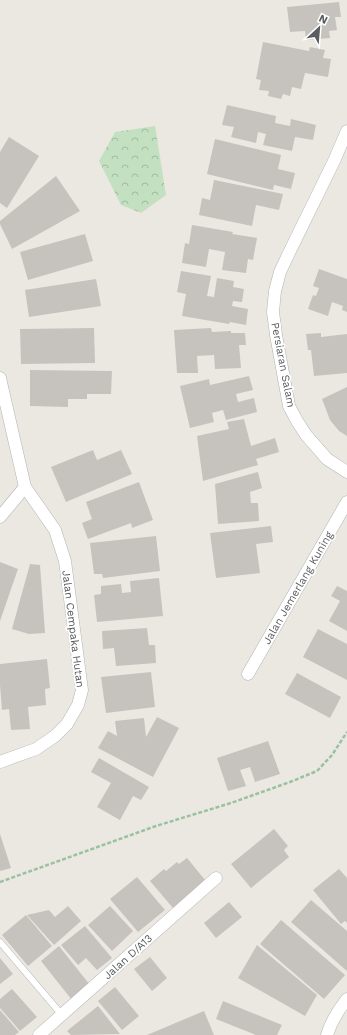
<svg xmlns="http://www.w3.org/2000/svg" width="347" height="1035" font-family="'Work Sans',sans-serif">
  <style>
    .park { fill: url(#park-crowns) }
    .building { fill: #c6c3be }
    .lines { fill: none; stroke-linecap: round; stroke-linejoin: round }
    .lane-casing { stroke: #b2b4b7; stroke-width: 7 }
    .street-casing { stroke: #b2b4b7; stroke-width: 13 }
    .path { stroke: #9ac1a1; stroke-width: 2.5; stroke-dasharray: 4 2; stroke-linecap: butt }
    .lane { stroke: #fff; stroke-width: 6 }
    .street { stroke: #fff; stroke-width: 12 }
    .labels { text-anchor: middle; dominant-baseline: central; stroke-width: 3.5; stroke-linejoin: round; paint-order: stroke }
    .street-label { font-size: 11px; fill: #5a5d60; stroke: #fff }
  </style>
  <defs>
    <pattern id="park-crowns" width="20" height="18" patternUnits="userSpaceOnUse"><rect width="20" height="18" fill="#c3e0c0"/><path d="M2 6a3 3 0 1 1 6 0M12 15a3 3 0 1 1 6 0" fill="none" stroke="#a1b99f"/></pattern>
  </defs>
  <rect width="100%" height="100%" fill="#ebe8e1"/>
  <polygon class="park" points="155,126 166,195 141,213 121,205 99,161 115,132"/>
  <g class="building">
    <polygon points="339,2 341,17 335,17 337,30 329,31 330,38 306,40 305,31 290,32 287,7"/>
    <polygon points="263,42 309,51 310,47 325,50 323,58 331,59 328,77 305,73 301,89 292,87 290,96 283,94 281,99 268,96 269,91 259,90 261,80 256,79"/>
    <polygon points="227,105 276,116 275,123 290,126 291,119 316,125 313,140 295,137 292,151 263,145 266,134 258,132 256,143 231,137 234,127 222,125"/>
    <polygon points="9,137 39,156 7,208 0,203 0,152"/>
    <polygon points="215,139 281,155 278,169 295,173 291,189 274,185 273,190 207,174"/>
    <polygon points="56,176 80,211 12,249 0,224 0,221"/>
    <polygon points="214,180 283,194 279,210 256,205 252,226 199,215 202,198 210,200"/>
    <polygon points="192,225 233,232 232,234 257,238 253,260 248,259 246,273 222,270 225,252 209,249 206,267 182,263 185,243 189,244"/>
    <polygon points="85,234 93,261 28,280 20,252"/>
    <polygon points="319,269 347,279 347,312 342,310 343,306 332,302 328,316 308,309 313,295 316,296 319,288 313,286"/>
    <polygon points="181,271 211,276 207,296 214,297 217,278 234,281 233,287 244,289 242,302 233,301 232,306 248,309 246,325 230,322 229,324 182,316 186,294 177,292"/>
    <polygon points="96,279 101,306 29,317 25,290"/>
    <polygon points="94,328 95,363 21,364 20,329"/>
    <polygon points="211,328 212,332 231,331 231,333 245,333 246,345 239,345 241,368 215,369 214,355 197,356 198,373 177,373 174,330"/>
    <polygon points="321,333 321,337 347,334 347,373 314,376 311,350 308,350 306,334"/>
    <polygon points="30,370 112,371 111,394 87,394 87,399 68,399 68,407 30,406"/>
    <polygon points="249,376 253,390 236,394 238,402 254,398 257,412 226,420 223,410 212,413 214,422 190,428 180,386 209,379 210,385"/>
    <polygon points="347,387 347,436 339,431 330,420 322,399"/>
    <polygon points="244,419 251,446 275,438 279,452 256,459 258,465 203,481 197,436 229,429 227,422"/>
    <polygon points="93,450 97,460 121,450 132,474 66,502 51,467"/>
    <polygon points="258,472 262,488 250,492 251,503 258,503 259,521 218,524 215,484"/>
    <polygon points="139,482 153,520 132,528 131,523 88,539 82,523 92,519 86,502"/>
    <polygon points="271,526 273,542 256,544 260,573 216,578 210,533"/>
    <polygon points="156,536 160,571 103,578 102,574 94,574 90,543"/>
    <polygon points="0,562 18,569 0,621"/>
    <polygon points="30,564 40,565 45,633 29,634 12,629"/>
    <polygon points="159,578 163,616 97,622 94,595 101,594 101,586 121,584 122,593 131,592 130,581"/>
    <polygon points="337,586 347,591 347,631 329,621 340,601 331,596"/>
    <polygon points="147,628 149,645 155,645 156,663 116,666 114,648 103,649 102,631"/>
    <polygon points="318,629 347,644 347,680 303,657"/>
    <polygon points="47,659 50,688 45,689 46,705 28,707 30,729 11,730 9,709 2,710 0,685 0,664"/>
    <polygon points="151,672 155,707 106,713 101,677"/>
    <polygon points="297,673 341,697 330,718 285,694"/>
    <polygon points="157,717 179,728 153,777 98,748 108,731 117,736 115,721 144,718 146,737"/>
    <polygon points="268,741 280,774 255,782 250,767 240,770 246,786 228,791 217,758"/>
    <polygon points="99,758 149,787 141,800 133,796 120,820 97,807 111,783 91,772"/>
    <polygon points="274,829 288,846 284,850 289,857 251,888 231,864"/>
    <polygon points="0,834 11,868 0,871"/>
    <polygon points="187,858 205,880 173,908 150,881 164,869 166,871 177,862 179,864"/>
    <polygon points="339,869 347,878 347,923 345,921 341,924 313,890"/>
    <polygon points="137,877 165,910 138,932 110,899"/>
    <polygon points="311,900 347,931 347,971 291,922"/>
    <polygon points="229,902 242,917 216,938 204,923"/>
    <polygon points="68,906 81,921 54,945 27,915 49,910 55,917"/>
    <polygon points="110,906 133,931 112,951 88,925"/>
    <polygon points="26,915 52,946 28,966 2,935"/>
    <polygon points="281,920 345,975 324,999 260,944"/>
    <polygon points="85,926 112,958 97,970 86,958 78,965 61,945"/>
    <polygon points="257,945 317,995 305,1016 238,978"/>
    <polygon points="59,946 90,985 72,1000 41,961"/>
    <polygon points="150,957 167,978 152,991 134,969"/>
    <polygon points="0,958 13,974 0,984"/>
    <polygon points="115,987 139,1016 122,1030 98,1001"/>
    <polygon points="12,989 37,1017 20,1031 0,1008 0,999"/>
    <polygon points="223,1001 282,1025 277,1035 256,1035 216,1019"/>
    <polygon points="98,1006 120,1034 71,1035 67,1031"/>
    <polygon points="0,1010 19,1032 15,1035 0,1035"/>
    <polygon points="204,1011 214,1035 147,1035"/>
  </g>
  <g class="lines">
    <g class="lane-casing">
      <polyline id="lane" points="0,942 62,1015"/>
    </g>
    <g class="street-casing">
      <g id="street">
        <polyline points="347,131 334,161 288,255 280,272 275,291 273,312 276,335 289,406 297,421 306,435 327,459 347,472"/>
        <polyline points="0,378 25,487 55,530 65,561 82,690 78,705 67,724 55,736 36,749 0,762"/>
        <polyline points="0,517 25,487"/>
        <polyline points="248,674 347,502"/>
        <polyline points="39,1035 216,878"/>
        <path d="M327,1035C331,1022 339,1009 347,999"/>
      </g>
    </g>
    <polyline class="path" points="0,882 156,826 231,803 290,782 317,771 332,755 347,732"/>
    <use href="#lane" class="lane"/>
    <use href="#street" class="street"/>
  </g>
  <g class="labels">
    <g class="street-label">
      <text transform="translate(283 365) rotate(79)">Persiaran Salam</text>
      <text transform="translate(298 588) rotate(-60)">Jalan Jemerlang Kuning</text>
      <text transform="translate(73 629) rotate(83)">Jalan Cempaka Hutan</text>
      <text transform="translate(128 957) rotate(-42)">Jalan D/A13</text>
    </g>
  </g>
  <g transform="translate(319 28) rotate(26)" stroke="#ffffff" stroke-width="3" paint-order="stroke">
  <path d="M0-3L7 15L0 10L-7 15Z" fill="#5a5d60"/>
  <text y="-6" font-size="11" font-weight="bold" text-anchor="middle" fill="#5a5d60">N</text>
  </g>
</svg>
